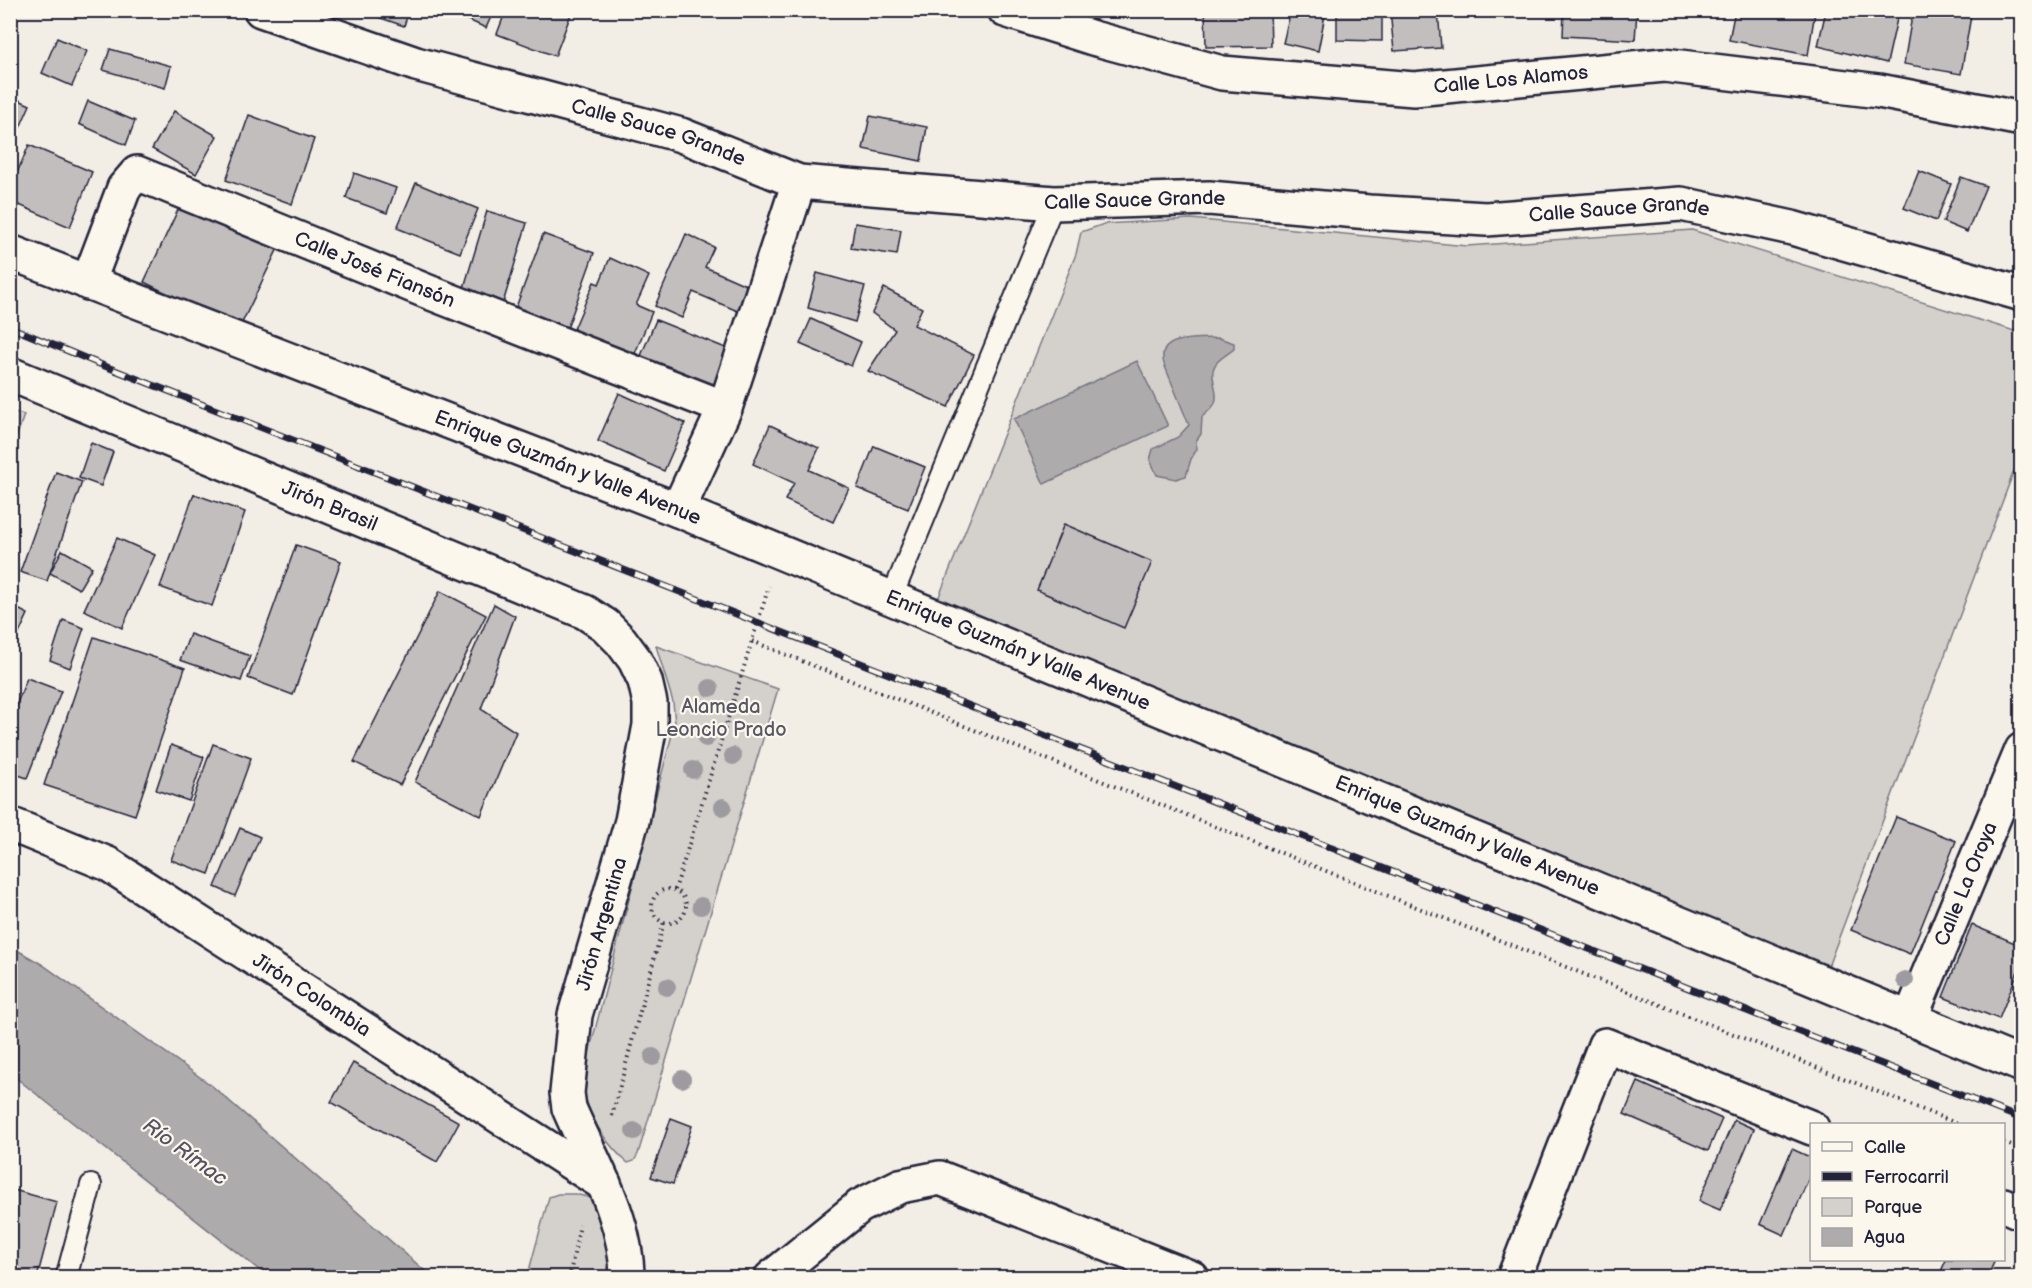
<svg xmlns="http://www.w3.org/2000/svg" width="2032" height="1288" font-family="'Balsamiq Sans',sans-serif">
  <style>
    .green { fill: #d4d1cc; stroke: #7b7a84; stroke-width: 1.5 }
    .water { fill: #aeabad; stroke: #76747f; stroke-width: 1.5 }
    .building { fill: #c2bebe; stroke: #22223b; stroke-width: 1.5 }
    .lines { fill: none; stroke-linecap: round; stroke-linejoin: round }
    .lane-casing { stroke: #22223b; stroke-width: 24 }
    .street-casing { stroke: #22223b; stroke-width: 38 }
    .secondary-casing { stroke: #22223b; stroke-width: 38 }
    .path { stroke: #22223b; stroke-width: 4; stroke-dasharray: 1.5 4.5; stroke-linecap: butt }
    .lane { stroke: #fbf7ec; stroke-width: 20 }
    .street { stroke: #fbf7ec; stroke-width: 33 }
    .secondary { stroke: #fbf7ec; stroke-width: 33 }
    .rail-casing { stroke: #22223b; stroke-width: 7 }
    .rail { stroke: #fbf7ec; stroke-width: 4.5; stroke-dasharray: 14; stroke-linecap: butt }
    .tree { fill: #9d9b9f }
    .labels { text-anchor: middle; dominant-baseline: central; stroke-width: 4.5; stroke-linejoin: round; paint-order: stroke }
    .street-label { font-size: 20px; fill: #22223b; stroke: #fbf7ec }
    .park-label { font-size: 20px; fill: #575766; stroke: #fbf7ec }
    .water-label { font-size: 21px; font-style: italic; fill: #535263; stroke: #fbf7ec }
  </style>
  <rect width="100%" height="100%" fill="#f2eee5"/>
  <filter id="ink" filterUnits="userSpaceOnUse"><feTurbulence type="fractalNoise" baseFrequency=".0167" numOctaves="2"/><feDisplacementMap in="SourceGraphic" scale="12" xChannelSelector="R" yChannelSelector="G"/><feConvolveMatrix kernelMatrix="1 2 1 2 8 2 1 2 1" color-interpolation-filters="sRGB"/></filter>
  <g filter="url(#ink)">
    <g class="green">
      <polygon points="1191,219 1467,246 1692,230 2021,333 2021,452 1826,972 936,604 1076,254 1081,232 1104,224"/>
      <polygon points="11,411 24,415 11,453 10,411"/>
      <path d="M656,646L778,689L638,1154L634,1161L628,1163C609,1147 593,1124 586,1100C584,1093 584,1084 583,1076L675,723L673,702Z"/>
      <path d="M558,1194H575L591,1198C604,1218 609,1254 612,1277L527,1278L549,1197Z"/>
    </g>
    <g class="water">
      <path d="M1219,338L1234,343V349C1228,354 1218,359 1215,365C1208,376 1220,391 1215,403C1213,408 1206,413 1202,417L1201,434L1196,441L1197,449L1191,459L1186,476L1176,479L1157,475L1150,460L1153,449L1178,437L1189,425L1164,364C1155,334 1201,339 1219,338Z"/>
      <polygon points="1137,361 1168,426 1044,484 1014,419"/>
      <polygon points="10,946 43,965 211,1085 432,1277 268,1277 11,1074"/>
    </g>
    <g class="building">
      <polygon points="374,10 409,10 404,26 372,15"/>
      <polygon points="424,10 451,10 448,20"/>
      <polygon points="459,10 494,10 486,28 457,15"/>
      <polygon points="506,10 563,10 571,14 555,56 497,34"/>
      <polygon points="1205,10 1270,10 1271,46 1206,47"/>
      <polygon points="1291,10 1326,10 1318,51 1283,43"/>
      <polygon points="1337,10 1382,10 1382,41 1337,40"/>
      <polygon points="1390,10 1438,10 1441,48 1394,51"/>
      <polygon points="1564,10 1637,10 1635,40 1563,36"/>
      <polygon points="1735,10 1815,12 1808,55 1729,40"/>
      <polygon points="1826,10 1899,10 1887,63 1818,46"/>
      <polygon points="1913,10 1972,10 1961,74 1904,64"/>
      <polygon points="57,38 87,51 72,86 42,73"/>
      <polygon points="110,49 171,66 165,88 103,70"/>
      <polygon points="10,96 30,105 10,150"/>
      <polygon points="88,101 135,121 126,145 79,124"/>
      <polygon points="174,111 217,136 196,174 152,149"/>
      <polygon points="249,115 314,139 292,204 226,180"/>
      <polygon points="870,116 927,127 921,161 863,149"/>
      <polygon points="29,145 92,172 70,227 10,201 10,189"/>
      <polygon points="1919,171 1951,184 1936,221 1904,208"/>
      <polygon points="354,173 396,188 387,213 346,198"/>
      <polygon points="1961,177 1986,186 1967,232 1943,222"/>
      <polygon points="416,183 478,209 460,253 397,228"/>
      <polygon points="184,197 280,244 239,329 144,282"/>
      <polygon points="487,211 527,223 500,313 460,301"/>
      <polygon points="855,223 901,230 897,255 851,248"/>
      <polygon points="2022,226 2022,244 2016,241"/>
      <polygon points="543,234 594,253 564,337 512,318"/>
      <polygon points="686,234 714,247 705,267 757,290 747,315 693,292 682,318 655,306"/>
      <polygon points="610,258 649,276 636,305 652,312 631,363 571,336 594,282 599,284"/>
      <polygon points="817,273 865,286 855,322 808,308"/>
      <polygon points="884,288 922,308 914,325 974,355 948,407 868,371 895,330 872,313"/>
      <polygon points="811,319 861,342 851,366 800,344"/>
      <polygon points="656,320 733,351 713,401 635,370"/>
      <polygon points="619,393 685,423 664,471 598,441"/>
      <polygon points="770,425 819,448 809,470 849,488 833,522 785,500 794,483 753,464"/>
      <polygon points="91,443 113,452 101,486 79,478"/>
      <polygon points="874,446 925,467 908,509 857,488"/>
      <polygon points="56,472 82,482 47,581 20,572"/>
      <polygon points="194,494 245,512 212,606 160,587"/>
      <polygon points="1064,524 1152,562 1124,628 1037,590"/>
      <polygon points="117,538 155,555 122,628 84,610"/>
      <polygon points="296,545 341,561 293,695 248,678"/>
      <polygon points="62,550 92,567 79,589 50,573"/>
      <polygon points="440,591 486,615 400,785 354,762"/>
      <polygon points="494,604 515,616 481,709 516,732 481,816 415,782"/>
      <polygon points="14,607 28,614 10,653 10,614"/>
      <polygon points="63,620 84,628 70,668 50,660"/>
      <polygon points="190,634 250,656 241,681 180,660"/>
      <polygon points="94,637 185,668 135,815 44,785"/>
      <polygon points="27,678 61,691 27,778 10,772 10,721"/>
      <polygon points="213,744 251,758 209,874 171,860"/>
      <polygon points="171,745 204,757 189,801 156,790"/>
      <polygon points="1896,817 1956,841 1910,954 1851,930"/>
      <polygon points="240,828 260,837 235,896 215,887"/>
      <polygon points="1972,925 2022,946 2022,961 1999,1019 1943,997"/>
      <polygon points="353,1063 459,1122 437,1162 331,1102"/>
      <polygon points="1638,1082 1722,1119 1708,1151 1624,1114"/>
      <polygon points="671,1118 692,1126 673,1184 651,1177"/>
      <polygon points="1734,1120 1754,1129 1720,1210 1699,1201"/>
      <polygon points="1792,1149 1812,1158 1812,1171 1784,1235 1760,1224"/>
      <polygon points="10,1189 57,1202 37,1278 10,1278"/>
      <polygon points="1946,1260 1995,1260 1987,1278 1938,1278"/>
    </g>
    <g class="lines">
      <g class="lane-casing">
        <g id="lane">
          <polyline points="891,599 1054,203"/>
          <polyline points="66,1278 91,1185"/>
        </g>
      </g>
      <g class="street-casing">
        <g id="street">
          <path id="s1" d="M261,10L416,64L681,135L799,182L1054,203L1209,198L1369,212L1486,219L1681,204L1792,228L2022,294"/>
          <path id="s2" d="M1005,10L1093,38L1222,73L1414,89L1664,65L1879,91L2022,119"/>
          <path id="s3" d="M88,283L124,188L137,173L426,291L725,408"/>
          <path id="s4" d="M10,374L585,612L605,625L621,641L635,660L645,681L650,703V725L632,821L575,1015L567,1093L569,1108C592,1162 627,1217 627,1278"/>
          <polyline points="678,510 725,408 799,182"/>
          <path id="s5" d="M10,824L108,864L604,1184"/>
          <path id="s6" d="M1910,1019L2022,750"/>
          <polyline points="2004,1205 2022,1213"/>
          <polyline points="771,1278 860,1206 900,1186 940,1178 1192,1278"/>
          <polyline points="1514,1278 1605,1045 1812,1128"/>
        </g>
      </g>
      <g class="secondary-casing">
        <g id="secondary">
          <path id="s7" d="M10,252L678,510L2022,1065"/>
        </g>
      </g>
      <g class="path">
        <polyline points="752,641 1958,1124"/>
        <circle cx="669" cy="906" r="17"/>
        <polyline points="675,890 769,586"/>
        <polyline points="612,1116 664,922"/>
        <polyline points="2004,1143 2022,1150"/>
        <polyline points="569,1278 580,1225"/>
      </g>
      <use href="#lane" class="lane"/>
      <use href="#street" class="street"/>
      <use href="#secondary" class="secondary"/>
      <g class="rail-casing">
        <polyline id="rail" points="10,327 97,363 2022,1119"/>
      </g>
      <use href="#rail" class="rail"/>
    </g>
    <g class="tree">
      <circle cx="710" cy="688" r="9"/>
      <circle cx="706" cy="738" r="9"/>
      <circle cx="733" cy="756" r="9"/>
      <circle cx="693" cy="770" r="9"/>
      <circle cx="723" cy="807" r="9"/>
      <circle cx="701" cy="906" r="9"/>
      <circle cx="1905" cy="980" r="9"/>
      <circle cx="667" cy="987" r="9"/>
      <circle cx="653" cy="1057" r="9"/>
      <circle cx="682" cy="1079" r="9"/>
      <circle cx="634" cy="1131" r="9"/>
    </g>
  </g>
  <g class="labels">
    <g class="street-label">
      <text stroke="none"><textPath href="#s2" startOffset="516">Calle Los Alamos</textPath></text>
      <text stroke="none"><textPath href="#s1" startOffset="416">Calle Sauce Grande</textPath></text>
      <text stroke="none"><textPath href="#s1" startOffset="902">Calle Sauce Grande</textPath></text>
      <text stroke="none"><textPath href="#s1" startOffset="1388">Calle Sauce Grande</textPath></text>
      <text stroke="none"><textPath href="#s3" startOffset="378">Calle José Fiansón</textPath></text>
      <text stroke="none"><textPath href="#s7" startOffset="598">Enrique Guzmán y Valle Avenue</textPath></text>
      <text stroke="none"><textPath href="#s4" startOffset="346">Jirón Brasil</textPath></text>
      <text stroke="none"><textPath href="#s7" startOffset="1084">Enrique Guzmán y Valle Avenue</textPath></text>
      <text stroke="none"><textPath href="#s7" startOffset="1570">Enrique Guzmán y Valle Avenue</textPath></text>
      <text stroke="none"><textPath href="#s6" startOffset="146">Calle La Oroya</textPath></text>
      <text transform="translate(602 924) rotate(-74)">Jirón Argentina</text>
      <text stroke="none"><textPath href="#s5" startOffset="348">Jirón Colombia</textPath></text>
    </g>
    <g class="park-label">
      <text x="721" y="707">Alameda<tspan x="721" dy="23">Leoncio Prado</tspan></text>
    </g>
    <g class="water-label">
      <text transform="translate(185 1152) rotate(36)">Río Rímac</text>
    </g>
  </g>
  <rect width="2032" height="1288" fill="none" stroke="#fbf7ec" stroke-width="36"/>
  <rect x="18" y="18" width="1996" height="1252" fill="none" stroke="#22223b" stroke-width="2" filter="url(#ink)"/>
  <rect x="1810" y="1123" width="195" height="138" fill="#fbf7ec" stroke="#a4a2a5" stroke-width="1.5"/>
  <rect x="1822" y="1142" width="30" height="9" fill="#fbf7ec" stroke="#a4a2a5" stroke-width="1.5"/>
  <text x="1864" y="1153" font-size="18" fill="#22223b">Calle</text>
  <rect x="1822" y="1172" width="30" height="9" fill="#22223b" stroke="#a4a2a5" stroke-width="1.5"/>
  <text x="1864" y="1183" font-size="18" fill="#22223b">Ferrocarril</text>
  <rect x="1822" y="1198" width="30" height="18" fill="#d4d1cc" stroke="#a4a2a5" stroke-width="1.5"/>
  <text x="1864" y="1213" font-size="18" fill="#22223b">Parque</text>
  <rect x="1822" y="1228" width="30" height="18" fill="#aeabad" stroke="#a4a2a5" stroke-width="1.5"/>
  <text x="1864" y="1243" font-size="18" fill="#22223b">Agua</text>
</svg>
